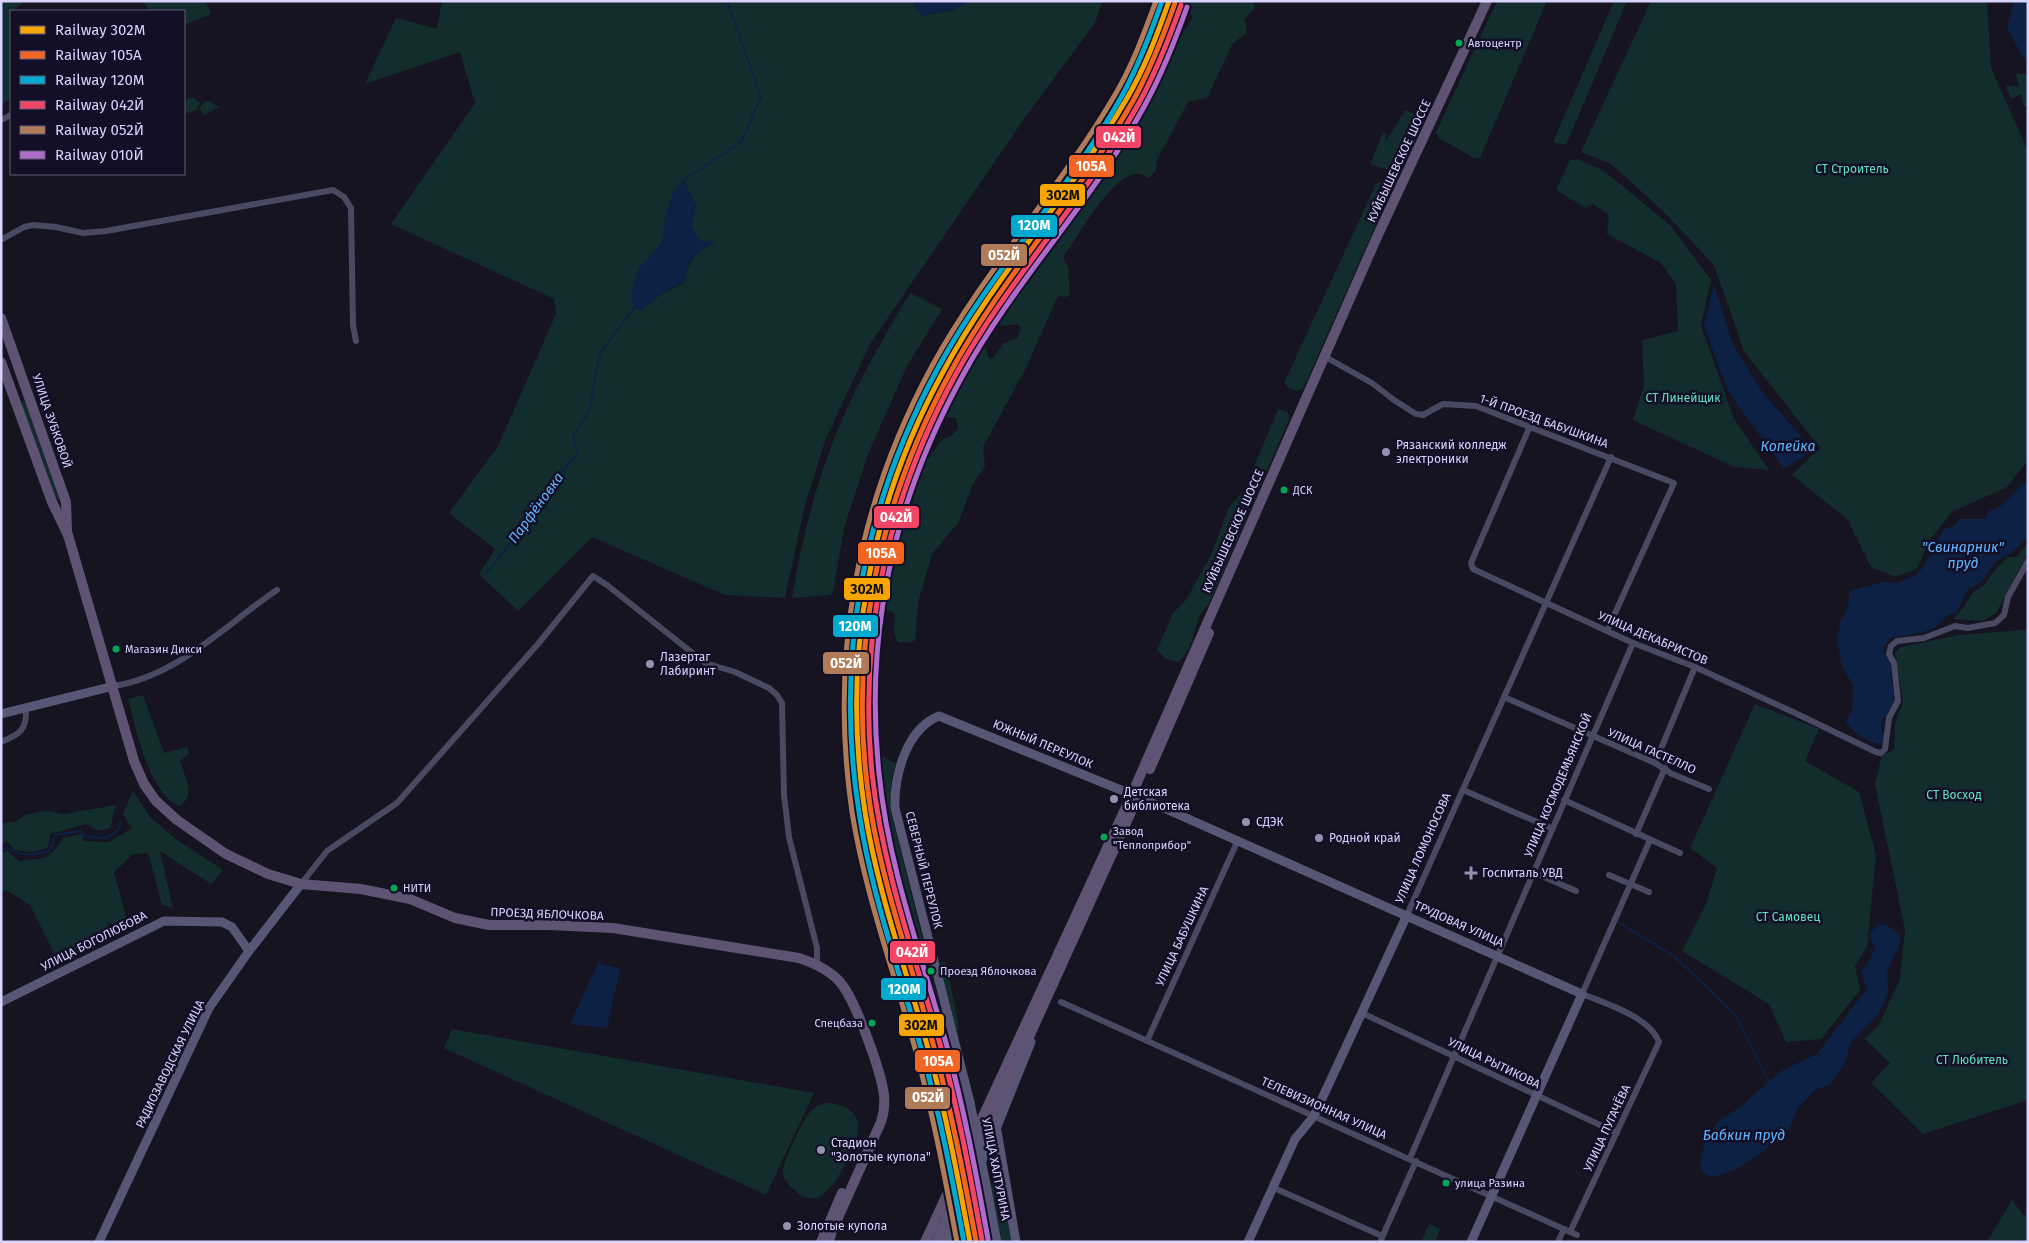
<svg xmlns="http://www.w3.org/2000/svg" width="2029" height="1243" font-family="'Fira Sans',sans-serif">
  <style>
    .green { fill: #132c2d; fill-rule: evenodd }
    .water { fill: #0d2144 }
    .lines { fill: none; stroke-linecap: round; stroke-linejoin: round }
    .stream { stroke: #0d2144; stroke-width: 2 }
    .street { stroke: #4a4962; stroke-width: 6 }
    .secondary { stroke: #575674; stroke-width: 9 }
    .primary { stroke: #5e5373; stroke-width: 10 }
    .secondary-bridge { stroke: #575674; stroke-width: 9 }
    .rail-1-casing { stroke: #130f26; stroke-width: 9 }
    .rail-2-casing { stroke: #130f26; stroke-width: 9 }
    .rail-3-casing { stroke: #130f26; stroke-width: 9 }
    .rail-4-casing { stroke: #130f26; stroke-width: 9 }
    .rail-5-casing { stroke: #130f26; stroke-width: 9 }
    .rail-6-casing { stroke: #130f26; stroke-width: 9 }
    .rail-1 { stroke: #f7a600; stroke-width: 5 }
    .rail-2 { stroke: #f26522; stroke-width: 5 }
    .rail-3 { stroke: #00a9ce; stroke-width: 5 }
    .rail-4 { stroke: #f34667; stroke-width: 5 }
    .rail-5 { stroke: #b07c57; stroke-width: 5 }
    .rail-6 { stroke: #b06ccc; stroke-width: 5 }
    .bus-dot { fill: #00a651; stroke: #130f26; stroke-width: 2 }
    .poi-dot { fill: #9591b1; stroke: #130f26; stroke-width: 2 }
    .labels { text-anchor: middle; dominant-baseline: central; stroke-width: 5; stroke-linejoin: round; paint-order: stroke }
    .bus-label { font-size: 11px; fill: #d9d4ff; stroke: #130f26; text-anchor: start }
    .street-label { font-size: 12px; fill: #d9d4ff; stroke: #130f26 }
    .park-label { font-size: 12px; fill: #5fe0c0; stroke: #130f26 }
    .poi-label { font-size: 12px; fill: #d9d4ff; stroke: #130f26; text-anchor: start }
    .water-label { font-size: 14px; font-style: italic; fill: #62b6ff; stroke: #130f26 }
    .line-badge { stroke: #130f26; stroke-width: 2 }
    .badge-label { font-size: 14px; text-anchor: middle; font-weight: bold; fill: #fff }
    .pale-badge-label { font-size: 14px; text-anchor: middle; font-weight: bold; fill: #111 }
  </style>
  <rect width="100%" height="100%" fill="#161421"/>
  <g class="green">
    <polygon points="1,1 26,1 9,14 11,20 11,99 1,105"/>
    <polygon points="143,1 206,1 211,14 184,25 184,11 149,11"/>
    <path d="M442,1H913L915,8L923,16L953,10L970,1H1102L1095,23L1026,116L870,344L825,441L805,505L785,598L725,595L592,537L518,611L479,574L495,549L449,513L498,446L556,314L554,299L391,224L475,103L460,52L365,84L396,18L437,29ZM684,180L696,207L691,226L701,241L716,242C693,253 690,259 684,283L663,293L640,310L652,254L663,241Z"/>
    <path d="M1188,1H1253L1255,8L1245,19L1247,33L1233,43L1207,98L1188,102L1157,160L1156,171L1149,178C1144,175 1139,173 1134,174C1107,182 1080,234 1063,257L1068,267L1070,295L1066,297L1058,296L1026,368L983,447L985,466L973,484L958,523L932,554L918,603L915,640L910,643L898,642L894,633L895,614C888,609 880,610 874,604L893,519L916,456L929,458L942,439L952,436L958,428L956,418L948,417L935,423L932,419L952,381L977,345L984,344L989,358L992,359L1004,343L1017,338L1021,328L1017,324L1003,326L998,323L1009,303L1027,283L1026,273L1133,125L1171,51L1192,19Z"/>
    <polygon points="1497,1 1547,1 1480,158 1474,158 1439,138 1436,132"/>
    <polygon points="1614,1 1619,4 1621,1 1627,1 1570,136 1565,145 1553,142"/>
    <polygon points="1651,1 1987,1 1991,68 2028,151 2028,460 2007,487 1952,512 1931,538 1917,568 1896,577 1871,567 1847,519 1792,475 1820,448 1744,351 1714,265 1661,209 1611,164 1581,152"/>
    <polygon points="2016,73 2028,74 2028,106 2024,107 2021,94 2011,99 2006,85 2019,87"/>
    <polygon points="188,98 194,98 200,103 197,110 184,114 184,102"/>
    <polygon points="209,101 219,107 205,115 199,109 204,102"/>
    <polygon points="1424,104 1428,105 1429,109 1399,172 1370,165 1383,132 1386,134 1385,143 1405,110 1419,116"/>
    <polygon points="1578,159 1604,171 1670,225 1711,280 1701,326 1734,419 1769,470 1734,467 1633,420 1644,385 1642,340 1678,331 1676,284 1661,263 1607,234 1609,215 1593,204 1586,208 1556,190 1570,160"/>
    <polygon points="1381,182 1387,186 1389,195 1304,387 1298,391 1291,389 1284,383 1376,184"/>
    <path d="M910,293L942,309L907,366L868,454L844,528L833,593L830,595L792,598C801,544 814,490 834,439C854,388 882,340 910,293Z"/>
    <polygon points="23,400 28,402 60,499 57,500 21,405"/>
    <path d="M1278,409L1287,412L1290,417L1209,604C1191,619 1197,648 1178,662L1166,659L1157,650L1173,613L1186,600L1211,555L1229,507L1244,491Z"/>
    <polygon points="2028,543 2028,553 1996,613 1983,621 1953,619 1963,608 1973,592 1985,585 1990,576 2007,557 2016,557"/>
    <polygon points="2023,630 2028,632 2028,1100 1923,1134 1871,1083 1890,1063 1865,1039 1879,1025 1900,979 1905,930 1875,784 1882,755 1894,750 1895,724 1903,701 1895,653 1901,647 1958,635"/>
    <path d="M143,695L164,753L187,747L189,754L180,761C185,777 196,795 180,806C149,795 136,728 128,699Z"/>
    <polygon points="1755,704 1819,729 1805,761 1859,792 1876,855 1867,946 1855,966 1860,990 1821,1039 1786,1042 1769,1004 1682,951 1706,904 1717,868 1690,848"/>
    <polygon points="878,754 896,764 892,775 890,809 921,933 925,952 920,958 913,956 881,827 872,757"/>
    <path d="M133,791L150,817L177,840L223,870L211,884L160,851L173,908L162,905L148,853L133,854L114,872L129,929L107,922L112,937L59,963L30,905L6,890L1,892V853L8,851L19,861C44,858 50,861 63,838L82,834L84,841L109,842L132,828L123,814Z"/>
    <polygon points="116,805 110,828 98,831 86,824 50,834 48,848 31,852 14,850 7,841 1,845 1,823 15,822 25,815 45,811 64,814"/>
    <polygon points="946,962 959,1028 957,1030 955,1028 938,963"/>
    <path d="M922,966C927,971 927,976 933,981L956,1062L964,1103L960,1107L954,1106L916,974L917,968Z"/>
    <polygon points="452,1029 814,1093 766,1195 444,1048"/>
    <path d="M830,1103C869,1109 860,1135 847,1160C837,1181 818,1216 792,1188C788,1184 784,1180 783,1175C781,1164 802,1121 810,1112C815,1106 822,1103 830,1103Z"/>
    <polygon points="1000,1178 1012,1242 1002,1242 990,1184"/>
    <polygon points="2012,1200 2024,1216 2028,1214 2028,1242 1987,1242"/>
    <polygon points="987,1205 994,1242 978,1242 974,1217 979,1209 981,1213"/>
    <polygon points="1429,1224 1440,1229 1435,1242 1421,1242"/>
  </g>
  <g class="water">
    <polygon points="913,1 970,1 953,10 922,16 915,8"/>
    <polygon points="2014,1 2028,1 2028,59 2024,59 2007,28"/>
    <path d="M684,180L696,207L691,226L701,241L717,242C693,253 690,257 684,282L663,293L640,310L634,308L631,296L639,268L663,241L665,217L673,192Z"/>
    <polygon points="1714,284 1733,345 1763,393 1813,450 1784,469 1728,391 1704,326"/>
    <path d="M2028,479V537L2011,553L1996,561L1981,582L1968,589L1956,613L1949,614L1935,627L1924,632L1891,638L1884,646V652L1892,665L1891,677L1895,700L1887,716L1883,718C1879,727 1883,730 1884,739L1882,744C1870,744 1851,732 1846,721L1852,712L1853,685L1842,667L1837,638L1840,627L1838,624C1847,613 1850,606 1849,591L1883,582L1898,583L1915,575L1923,568L1944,529L1952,527L1960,519H1984L1989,511L2000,507Z"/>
    <polygon points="1879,924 1886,925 1900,935 1900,943 1887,972 1888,993 1877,1016 1850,1043 1846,1061 1830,1085 1815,1090 1798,1108 1789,1129 1760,1154 1733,1171 1714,1177 1703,1173 1700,1161 1706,1139 1718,1122 1741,1106 1781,1071 1817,1054 1867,989 1861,971 1871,958 1875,948 1870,936 1871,932"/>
    <polygon points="598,963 620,969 607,1028 570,1024"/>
  </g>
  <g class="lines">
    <g class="stream">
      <polyline points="684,180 741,142 761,97 727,1"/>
      <polyline points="487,573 546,498 548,487 578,454 573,436 589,412 600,353 634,308"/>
      <path d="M1,850L7,847C20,858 34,854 49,851L53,844L54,835L80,831L86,837L107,838L119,829L120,823"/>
      <polyline points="1616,921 1674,956 1735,1014 1769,1082"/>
    </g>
    <g class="street">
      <polyline points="1,120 11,115"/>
      <polyline points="1,240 24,227 33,225 56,227 83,233 106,231 333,190 344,197 351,208 353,325 356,341"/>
      <polyline points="1329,359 1372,383 1394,400 1416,414 1423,415 1443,404 1476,406 1674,483 1607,631"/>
      <polyline points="1530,426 1471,563 1473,569 1633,643 1695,667 1793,712 1876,752 1881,753 1885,749 1889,718 1898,701 1894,663 1889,654 1891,646 1897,641 1924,638 1955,626 1968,628 1995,623 2004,615 2008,597 2028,561"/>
      <path d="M114,686C178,676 225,625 277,590"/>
      <polyline points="1504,697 1655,763 1672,774 1709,789"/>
      <path d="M1,742C21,734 27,729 26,708"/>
      <polyline points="1655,763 1695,667"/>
      <polyline points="1463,790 1551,828"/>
      <polyline points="1564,800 1680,853"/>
      <polyline points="1636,834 1665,768"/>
      <polyline points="1533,872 1576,891"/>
      <polyline points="1609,875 1649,892"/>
      <polyline points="301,884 327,851 397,803 538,644 593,576 607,585 705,663 735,672 769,688 777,695 782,703 784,795 789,837 817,948 817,965"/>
      <polyline points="1407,915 1611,457"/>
      <polyline points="1061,1002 1577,1235"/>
      <polyline points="1362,1013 1617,1133"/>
      <polyline points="1147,1041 1238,840"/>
      <polyline points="1410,1158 1633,643"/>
      <polyline points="1272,1187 1382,1236"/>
      <path d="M1570,1232L1659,1042C1650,1017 1605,1003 1582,994L1650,840"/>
      <polyline points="1380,1242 1416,1161"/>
      <polyline points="1558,1242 1564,1229"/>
    </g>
    <g class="secondary">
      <polyline points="1,714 114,686"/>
      <polyline points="1,1002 164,921 222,922 232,927 249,951"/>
      <path d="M970,1102L895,808C894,776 906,729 939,716L1148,801L1582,994L1471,1242"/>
      <polyline points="997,1131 1016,1242"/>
      <polyline points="988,1195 997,1242"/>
      <polyline points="99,1242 209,1008 249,951 301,884"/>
      <polyline points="946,1242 996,1129 1031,1042"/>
      <polyline points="1248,1242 1295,1139 1314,1116 1407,915"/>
    </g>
    <g class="primary">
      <polyline points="1,318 66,502 67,531"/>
      <path d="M1,362L52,502L68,535L134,761L144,784L156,801L177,820L226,854L268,874L301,884L361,889L410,899L455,918L489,925H549L613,928L799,958C814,963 828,969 839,981C855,998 881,1071 884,1095C885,1105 884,1113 881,1122L832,1231L829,1242"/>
      <polyline points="1150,769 1209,633"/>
      <polyline points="821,1242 842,1193"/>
      <polyline points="925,1242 1132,794 1377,237 1487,1"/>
      <polyline points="936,1242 1131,812"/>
    </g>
    <polyline class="secondary-bridge" points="970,1102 988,1195"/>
    <g class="rail-1-casing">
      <path id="rail-1" d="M970,1242C958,1178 946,1114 929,1052C907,972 878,894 865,812C841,659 869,508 943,372C995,275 1071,194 1126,100C1145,68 1157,35 1169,1"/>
    </g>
    <g class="rail-2-casing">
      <path id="rail-2" d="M976,1241C964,1177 952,1114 935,1051C914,972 885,894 871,812C846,659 876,509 950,373C1002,277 1079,196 1133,101C1150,70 1163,37 1175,3"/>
    </g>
    <g class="rail-3-casing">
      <path id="rail-3" d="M964,1242C952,1178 940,1114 922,1052C900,972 871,894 859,812C834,656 864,504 939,366C992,269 1070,190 1123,94C1139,64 1151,33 1162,1"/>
    </g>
    <g class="rail-4-casing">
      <path id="rail-4" d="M982,1240C970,1174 958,1108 940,1044C914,954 882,866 872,773C858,633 889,496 956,374C1009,278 1086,199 1139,103C1156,72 1169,39 1181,5"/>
    </g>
    <g class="rail-5-casing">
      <path id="rail-5" d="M957,1242C945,1178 933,1114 916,1052C894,972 865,894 852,812C829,656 857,504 932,366C985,269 1061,188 1116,93C1133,64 1144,33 1156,1"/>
    </g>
    <g class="rail-6-casing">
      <path id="rail-6" d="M988,1239C976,1173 964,1108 946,1043C921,954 888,866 879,773C864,632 895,498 963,375C1015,280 1093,201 1145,105C1162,74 1175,41 1187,7"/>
    </g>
    <use href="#rail-1" class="rail-1"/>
    <use href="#rail-2" class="rail-2"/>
    <use href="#rail-3" class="rail-3"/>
    <use href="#rail-4" class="rail-4"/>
    <use href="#rail-5" class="rail-5"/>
    <use href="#rail-6" class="rail-6"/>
  </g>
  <g class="bus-dot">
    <circle cx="1459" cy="43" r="4.5"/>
    <circle cx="1284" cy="490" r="4.5"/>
    <circle cx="116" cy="649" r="4.5"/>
    <circle cx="1104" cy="837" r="4.5"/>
    <circle cx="394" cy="888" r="4.5"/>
    <circle cx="931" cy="971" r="4.5"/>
    <circle cx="872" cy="1023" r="4.5"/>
    <circle cx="1446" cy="1183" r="4.5"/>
  </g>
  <g class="poi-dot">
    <circle cx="1386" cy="452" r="5"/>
    <circle cx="650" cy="664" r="5"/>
    <circle cx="1114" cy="799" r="5"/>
    <circle cx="1246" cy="822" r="5"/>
    <circle cx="1319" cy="838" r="5"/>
    <path d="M1468.5 865.5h5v5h5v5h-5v5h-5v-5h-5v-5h5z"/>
    <circle cx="821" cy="1150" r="5"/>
    <circle cx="787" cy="1226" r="5"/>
  </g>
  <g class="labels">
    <g class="bus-label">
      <text x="1468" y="43">Автоцентр</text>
      <text x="1293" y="490">ДСК</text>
      <text x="125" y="649">Магазин Дикси</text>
      <text x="1113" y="831">Завод<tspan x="1113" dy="14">"Теплоприбор"</tspan></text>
      <text x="403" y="888">НИТИ</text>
      <text x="940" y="971">Проезд Яблочкова</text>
      <text x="863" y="1023" text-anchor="end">Спецбаза</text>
      <text x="1455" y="1183">улица Разина</text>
    </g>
    <g class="street-label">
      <text transform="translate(1399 161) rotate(-65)">КУЙБЫШЕВСКОЕ ШОССЕ</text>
      <text transform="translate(52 421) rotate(71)">УЛИЦА ЗУБКОВОЙ</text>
      <text transform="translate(1544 421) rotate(20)">1-Й ПРОЕЗД БАБУШКИНА</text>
      <text transform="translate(1233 531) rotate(-66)">КУЙБЫШЕВСКОЕ ШОССЕ</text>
      <text transform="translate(1653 638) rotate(23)">УЛИЦА ДЕКАБРИСТОВ</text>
      <text transform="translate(1043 744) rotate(23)">ЮЖНЫЙ ПЕРЕУЛОК</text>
      <text transform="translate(1652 751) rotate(24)">УЛИЦА ГАСТЕЛЛО</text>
      <text transform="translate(1558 785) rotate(-67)">УЛИЦА КОСМОДЕМЬЯНСКОЙ</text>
      <text transform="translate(1423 848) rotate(-66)">УЛИЦА ЛОМОНОСОВА</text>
      <text transform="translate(924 870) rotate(76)">СЕВЕРНЫЙ ПЕРЕУЛОК</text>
      <text transform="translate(547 914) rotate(2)">ПРОЕЗД ЯБЛОЧКОВА</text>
      <text transform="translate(1459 924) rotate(24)">ТРУДОВАЯ УЛИЦА</text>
      <text transform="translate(1182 936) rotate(-65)">УЛИЦА БАБУШКИНА</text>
      <text transform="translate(94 941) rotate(-27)">УЛИЦА БОГОЛЮБОВА</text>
      <text transform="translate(1494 1063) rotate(26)">УЛИЦА РЫТИКОВА</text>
      <text transform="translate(170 1064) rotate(-64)">РАДИОЗАВОДСКАЯ УЛИЦА</text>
      <text transform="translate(1324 1108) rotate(24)">ТЕЛЕВИЗИОННАЯ УЛИЦА</text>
      <text transform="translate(1607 1128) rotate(-65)">УЛИЦА ПУГАЧЁВА</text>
      <text transform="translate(996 1169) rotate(79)">УЛИЦА ХАЛТУРИНА</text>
    </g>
    <g class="park-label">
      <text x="1852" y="169">СТ Строитель</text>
      <text x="1683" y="398">СТ Линейщик</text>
      <text x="1954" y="795">СТ Восход</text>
      <text x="1788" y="917">СТ Самовец</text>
      <text x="1972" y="1060">СТ Любитель</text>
    </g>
    <g class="poi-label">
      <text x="1396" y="445">Рязанский колледж<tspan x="1396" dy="14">электроники</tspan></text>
      <text x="660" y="657">Лазертаг<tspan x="660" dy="14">Лабиринт</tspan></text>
      <text x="1124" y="792">Детская<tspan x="1124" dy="14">библиотека</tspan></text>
      <text x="1256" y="822">СДЭК</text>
      <text x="1329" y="838">Родной край</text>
      <text x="1482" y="873">Госпиталь УВД</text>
      <text x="831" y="1143">Стадион<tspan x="831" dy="14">"Золотые купола"</tspan></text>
      <text x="797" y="1226">Золотые купола</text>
    </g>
    <g class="water-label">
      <text x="1788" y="446">Копейка</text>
      <text transform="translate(536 508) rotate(-54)">Парфёновка</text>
      <text x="1963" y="547">"Свинарник"<tspan x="1963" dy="16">пруд</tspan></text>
      <text x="1744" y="1135">Бабкин пруд</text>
    </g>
  </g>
  <g class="line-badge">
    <rect x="1095" y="125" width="47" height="24" rx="5" fill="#f34667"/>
    <rect x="1068" y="154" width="47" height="24" rx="5" fill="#f26522"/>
    <rect x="1039" y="183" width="47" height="24" rx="5" fill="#f7a600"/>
    <rect x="1010" y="214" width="48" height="24" rx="5" fill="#00a9ce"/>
    <rect x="980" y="243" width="48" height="24" rx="5" fill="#b07c57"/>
    <rect x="873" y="505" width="47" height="24" rx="5" fill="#f34667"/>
    <rect x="857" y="541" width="48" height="24" rx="5" fill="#f26522"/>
    <rect x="843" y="577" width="48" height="24" rx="5" fill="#f7a600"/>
    <rect x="832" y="614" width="47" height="24" rx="5" fill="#00a9ce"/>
    <rect x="822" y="651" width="48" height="24" rx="5" fill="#b07c57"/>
    <rect x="889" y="940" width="47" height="24" rx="5" fill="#f34667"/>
    <rect x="880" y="977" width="47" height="24" rx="5" fill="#00a9ce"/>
    <rect x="898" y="1013" width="47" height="24" rx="5" fill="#f7a600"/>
    <rect x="914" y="1049" width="47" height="24" rx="5" fill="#f26522"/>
    <rect x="904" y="1086" width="47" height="24" rx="5" fill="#b07c57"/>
  </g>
  <g class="badge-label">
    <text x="1119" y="142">042Й</text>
    <text x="1091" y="171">105А</text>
    <text x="1034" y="230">120М</text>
    <text x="1004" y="260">052Й</text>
    <text x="896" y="522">042Й</text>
    <text x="881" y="558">105А</text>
    <text x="855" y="631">120М</text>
    <text x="846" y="668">052Й</text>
    <text x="912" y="957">042Й</text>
    <text x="904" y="994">120М</text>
    <text x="938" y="1066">105А</text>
    <text x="928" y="1102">052Й</text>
  </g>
  <g class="pale-badge-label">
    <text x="1063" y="200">302М</text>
    <text x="867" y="594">302М</text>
    <text x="921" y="1030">302М</text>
  </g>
  <rect width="2029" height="1243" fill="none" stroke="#d9d4ff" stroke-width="5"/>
  <rect x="10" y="10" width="175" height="165" fill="#130f26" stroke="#625e7d"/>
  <rect x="20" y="26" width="25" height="8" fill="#f7a600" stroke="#625e7d"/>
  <text x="55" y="35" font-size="15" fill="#d9d4ff">Railway 302М</text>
  <rect x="20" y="51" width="25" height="8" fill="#f26522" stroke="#625e7d"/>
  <text x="55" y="60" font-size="15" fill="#d9d4ff">Railway 105А</text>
  <rect x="20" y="76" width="25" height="8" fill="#00a9ce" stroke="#625e7d"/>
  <text x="55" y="85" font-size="15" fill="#d9d4ff">Railway 120М</text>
  <rect x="20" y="101" width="25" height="8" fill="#f34667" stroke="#625e7d"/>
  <text x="55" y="110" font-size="15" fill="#d9d4ff">Railway 042Й</text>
  <rect x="20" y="126" width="25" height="8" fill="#b07c57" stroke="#625e7d"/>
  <text x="55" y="135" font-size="15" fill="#d9d4ff">Railway 052Й</text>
  <rect x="20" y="151" width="25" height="8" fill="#b06ccc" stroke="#625e7d"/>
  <text x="55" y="160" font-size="15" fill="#d9d4ff">Railway 010Й</text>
</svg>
